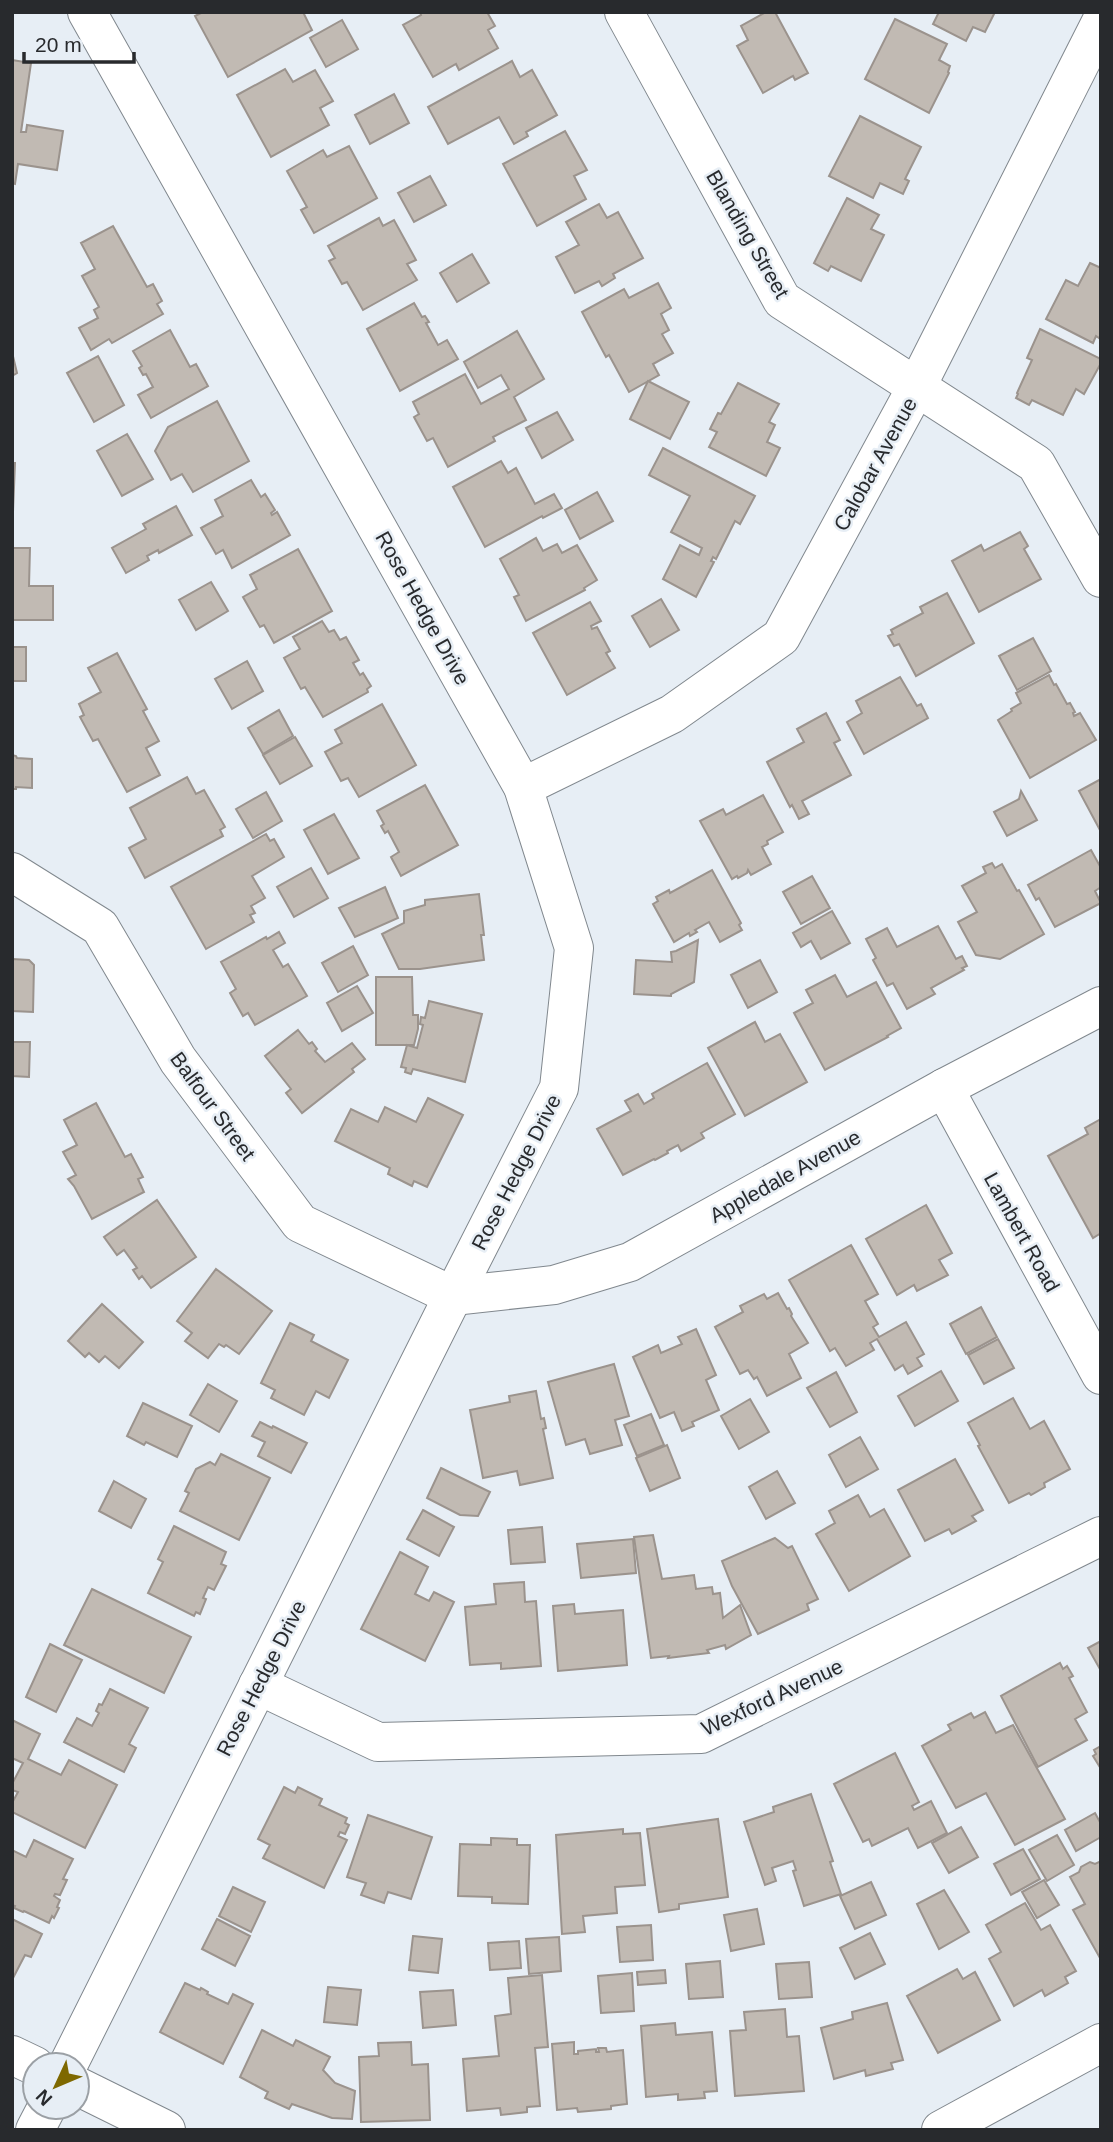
<svg xmlns="http://www.w3.org/2000/svg" width="1113" height="2142" font-family="Arial,sans-serif">
  <style>
    .building { fill: #c1bab3; stroke: #9b938d; stroke-width: 2 }
    .lines { fill: none; stroke-linecap: round; stroke-linejoin: round }
    .minor-casing { stroke: #81888e; stroke-width: 40 }
    .minor { stroke: #fff; stroke-width: 38 }
    .labels { text-anchor: middle; dominant-baseline: central; stroke-width: 5; stroke-linejoin: round; paint-order: stroke }
    .street-label { font-size: 21px; fill: #282a2d; stroke: #e7eef5 }
  </style>
  <rect width="100%" height="100%" fill="#e7eef5"/>
  <g class="building">
    <polygon points="203,12 303,12 312,30 228,77 195,16"/>
    <polygon points="487,12 495,26 488,30 498,48 459,70 456,64 433,77 403,25 421,15 420,12"/>
    <polygon points="766,12 775,12 808,73 795,80 793,76 763,93 737,46 748,40 741,26"/>
    <polygon points="939,12 995,12 985,32 973,27 966,41 933,24"/>
    <polygon points="895,19 947,44 939,60 950,66 948,72 949,73 929,113 865,79"/>
    <polygon points="342,20 358,49 326,67 310,38"/>
    <polygon points="12,60 31,63 21,132 26,132 27,125 63,131 57,170 18,164 15,184 12,183"/>
    <polygon points="512,61 520,77 532,70 557,115 526,132 528,136 514,144 499,117 448,144 428,107"/>
    <polygon points="285,69 293,82 315,70 333,101 320,108 329,125 271,157 237,95"/>
    <polygon points="394,94 409,123 370,144 355,115"/>
    <polygon points="860,116 921,147 905,179 909,181 903,194 880,183 873,198 829,176"/>
    <polygon points="565,131 587,170 574,176 586,199 537,226 503,164"/>
    <polygon points="349,146 377,198 314,233 301,210 307,207 287,171 323,150 327,157"/>
    <polygon points="430,176 446,205 414,222 398,193"/>
    <polygon points="847,198 879,215 871,229 884,235 861,281 831,266 828,271 814,263"/>
    <polygon points="599,204 607,218 618,212 643,258 613,274 615,278 602,286 599,281 575,293 556,257 579,245 566,222"/>
    <polygon points="379,218 383,226 394,220 416,260 407,264 417,280 363,310 347,282 342,284 329,261 335,258 328,246"/>
    <polygon points="113,226 147,287 153,284 162,301 157,304 163,314 112,343 109,339 91,350 79,328 98,318 94,310 99,307 82,276 95,269 81,243"/>
    <polygon points="472,254 489,283 457,302 440,273"/>
    <polygon points="1090,263 1101,268 1101,335 1099,338 1096,336 1093,343 1046,319 1066,280 1078,286"/>
    <polygon points="658,283 671,308 661,314 669,330 662,334 673,353 653,364 659,375 629,392 609,355 606,357 582,312 624,289 629,298"/>
    <polygon points="414,303 422,317 425,316 429,322 426,323 438,345 447,340 458,359 400,391 367,329"/>
    <polygon points="1040,329 1101,359 1101,363 1084,394 1076,389 1063,415 1032,400 1029,405 1016,398 1018,394 1017,393 1032,360 1027,358"/>
    <polygon points="170,330 190,367 196,364 208,386 151,418 138,395 153,387 146,374 143,375 139,368 142,366 133,351"/>
    <polygon points="517,331 544,379 514,397 526,420 493,437 495,441 448,467 433,438 427,441 414,417 419,414 413,402 465,374 481,404 509,389 501,375 478,388 464,362"/>
    <polygon points="12,352 17,373 12,376"/>
    <polygon points="98,356 124,405 94,422 67,373"/>
    <polygon points="648,381 689,402 670,439 630,419"/>
    <polygon points="738,383 779,404 769,422 775,425 767,442 780,448 766,476 709,447 717,432 710,429 718,413 721,414"/>
    <polygon points="217,401 249,461 193,492 182,474 171,480 155,451 168,427"/>
    <polygon points="557,412 573,440 542,458 526,428"/>
    <polygon points="127,434 153,479 122,496 97,451"/>
    <polygon points="663,448 755,496 740,524 735,521 716,559 713,557 711,561 714,562 696,597 663,579 680,545 699,555 702,548 671,532 690,496 649,475"/>
    <polygon points="501,461 508,473 516,468 535,504 554,494 562,508 543,518 542,516 485,547 453,487"/>
    <polygon points="12,463 15,463 12,536"/>
    <polygon points="251,480 261,497 265,494 275,510 271,513 272,515 277,512 290,535 232,568 223,550 216,554 201,528 223,516 215,500"/>
    <polygon points="597,492 613,521 580,539 565,510"/>
    <polygon points="176,506 192,535 159,553 158,550 147,556 149,560 126,573 112,548 146,529 143,524"/>
    <polygon points="1020,532 1028,546 1024,549 1041,579 979,612 952,561 981,545 984,551"/>
    <polygon points="536,538 543,551 557,544 562,553 577,545 597,580 584,588 585,590 526,621 514,597 519,595 500,559"/>
    <polygon points="12,548 30,548 29,586 53,586 53,620 12,620"/>
    <polygon points="298,549 332,611 274,643 264,625 260,627 243,597 257,589 250,575"/>
    <polygon points="211,582 228,611 196,630 179,600"/>
    <polygon points="947,593 974,643 916,676 899,644 894,646 888,636 893,634 891,630 923,613 920,607"/>
    <polygon points="661,599 679,630 650,647 632,616"/>
    <polygon points="590,602 601,621 591,626 592,629 597,627 610,651 606,653 615,668 567,695 533,633"/>
    <polygon points="322,621 329,632 334,630 340,640 346,637 359,660 353,663 360,675 363,673 371,686 367,689 368,692 323,717 305,687 301,689 284,658 300,649 293,637"/>
    <polygon points="1033,638 1051,671 1017,690 999,656"/>
    <rect x="12" y="647" width="14" height="34"/>
    <polygon points="117,653 147,709 143,711 159,741 146,748 160,775 127,792 98,739 93,741 80,717 84,715 79,704 101,692 88,668"/>
    <polygon points="247,661 263,691 232,709 215,679"/>
    <polygon points="1049,675 1054,685 1056,684 1067,704 1070,703 1075,712 1073,713 1074,716 1080,713 1096,740 1030,778 998,720 1012,711 1011,709 1021,703 1016,693"/>
    <polygon points="900,677 917,706 921,704 928,718 864,754 847,722 862,713 856,701"/>
    <polygon points="382,704 416,765 359,797 348,778 341,781 325,752 342,743 335,730"/>
    <polygon points="279,710 293,736 263,754 248,728"/>
    <polygon points="826,713 840,740 834,743 851,775 802,801 809,814 799,819 792,805 790,807 767,762 804,742 797,729"/>
    <polygon points="295,737 312,766 280,784 263,755"/>
    <polygon points="12,755 16,756 17,758 32,759 32,788 16,787 16,789 12,789"/>
    <polygon points="187,777 196,794 204,790 225,827 220,830 223,836 145,878 129,848 146,839 130,808"/>
    <polygon points="1101,779 1101,832 1079,791"/>
    <polygon points="425,785 458,845 401,876 391,857 399,852 388,831 385,833 381,826 384,824 377,811"/>
    <polygon points="1021,791 1037,820 1007,836 994,812 1019,799"/>
    <polygon points="266,792 282,821 253,838 236,809"/>
    <polygon points="763,795 783,832 767,841 768,844 762,847 771,864 751,875 748,870 747,873 738,878 737,876 732,879 700,821 723,809 726,815"/>
    <polygon points="334,814 359,858 328,874 304,830"/>
    <polygon points="266,834 270,841 274,839 284,857 252,876 265,898 251,906 255,913 250,915 254,922 206,949 171,887"/>
    <polygon points="1091,850 1101,868 1101,887 1095,891 1101,903 1055,927 1039,898 1036,900 1028,885"/>
    <polygon points="992,863 995,868 1002,864 1017,891 1019,890 1044,934 1000,959 976,955 958,922 977,912 962,886 986,873 983,867"/>
    <polygon points="311,868 328,898 294,917 277,887"/>
    <polygon points="712,870 741,923 739,925 742,930 720,942 709,922 695,930 697,932 690,936 689,933 674,942 653,904 658,901 656,897 669,890 670,893"/>
    <polygon points="812,876 830,908 801,924 783,892"/>
    <polygon points="385,887 398,918 355,937 339,908"/>
    <polygon points="479,894 484,935 481,935 484,960 420,969 399,969 382,934 404,923 404,911 425,905 425,900"/>
    <polygon points="832,911 850,943 821,959 811,941 801,947 793,933"/>
    <polygon points="938,926 956,959 962,956 967,966 962,968 964,970 931,988 935,994 907,1009 893,983 887,986 873,960 876,958 866,939 887,928 897,947"/>
    <polygon points="279,932 285,943 273,950 283,967 288,964 307,996 255,1025 248,1013 243,1016 230,993 236,989 221,962 266,937 267,939"/>
    <polygon points="698,940 694,982 671,994 671,996 634,994 636,960 672,962 671,952 676,951"/>
    <polygon points="353,946 368,975 338,992 322,963"/>
    <polygon points="12,959 29,960 34,965 33,1012 12,1011"/>
    <polygon points="760,960 777,992 748,1008 731,975"/>
    <polygon points="835,975 847,997 876,982 901,1028 887,1036 888,1037 825,1070 794,1013 813,1003 806,990"/>
    <polygon points="376,977 412,977 413,1015 418,1015 418,1029 414,1045 376,1045"/>
    <polygon points="357,986 373,1013 342,1031 327,1003"/>
    <polygon points="429,1001 482,1014 465,1082 413,1069 411,1074 405,1072 406,1068 401,1067 407,1045 417,1048 423,1025 420,1024 421,1017 425,1018"/>
    <polygon points="755,1022 765,1042 780,1034 807,1082 745,1116 708,1048"/>
    <polygon points="298,1030 309,1044 312,1042 317,1049 315,1051 325,1062 352,1043 365,1059 352,1069 354,1072 302,1113 286,1093 291,1089 265,1056"/>
    <polygon points="12,1042 30,1042 29,1077 12,1076"/>
    <polygon points="707,1063 735,1114 701,1133 704,1138 681,1151 678,1145 667,1151 668,1153 655,1160 654,1159 623,1175 597,1129 631,1111 625,1101 638,1094 644,1104 654,1098 652,1094"/>
    <polygon points="428,1098 463,1115 427,1187 414,1181 412,1186 388,1174 390,1168 335,1141 351,1109 378,1122 385,1107 416,1122"/>
    <polygon points="96,1103 125,1157 131,1154 143,1177 138,1179 144,1192 92,1219 74,1186 68,1179 76,1175 63,1152 77,1145 64,1120"/>
    <polygon points="1101,1119 1101,1233 1093,1238 1048,1156 1088,1134 1085,1128"/>
    <polygon points="157,1200 196,1257 151,1288 142,1276 139,1279 133,1270 137,1268 124,1250 117,1255 104,1237"/>
    <polygon points="926,1205 952,1253 939,1260 948,1275 917,1291 914,1285 897,1295 866,1239"/>
    <polygon points="851,1245 878,1294 865,1301 878,1324 873,1327 879,1337 906,1322 924,1354 917,1358 922,1366 908,1374 903,1365 895,1370 877,1339 870,1343 874,1350 846,1366 835,1348 830,1351 789,1280"/>
    <polygon points="216,1269 272,1311 239,1354 226,1345 224,1347 219,1344 208,1358 185,1341 192,1333 177,1321"/>
    <polygon points="778,1293 787,1309 789,1308 792,1314 791,1316 808,1343 789,1354 801,1378 767,1396 757,1377 754,1379 748,1370 740,1374 715,1327 743,1312 740,1306 764,1294 767,1299"/>
    <polygon points="102,1304 143,1342 119,1368 105,1356 99,1362 89,1353 85,1357 68,1341"/>
    <polygon points="981,1307 997,1337 966,1354 950,1324"/>
    <polygon points="290,1323 314,1335 311,1341 348,1360 329,1398 316,1391 304,1415 271,1398 275,1390 261,1383"/>
    <polygon points="696,1329 716,1375 706,1380 719,1410 692,1422 694,1426 682,1431 674,1412 660,1418 633,1357 658,1345 661,1353 682,1344 678,1337"/>
    <polygon points="998,1339 1014,1368 984,1384 968,1355"/>
    <polygon points="614,1364 629,1416 615,1420 622,1445 590,1454 585,1439 566,1445 548,1382"/>
    <polygon points="941,1371 958,1401 915,1426 898,1396"/>
    <polygon points="836,1372 857,1412 830,1427 807,1388"/>
    <polygon points="208,1384 237,1401 219,1432 190,1415"/>
    <polygon points="536,1391 541,1419 544,1418 546,1428 543,1429 553,1478 520,1485 517,1471 483,1478 470,1410 510,1402 509,1396"/>
    <polygon points="1013,1398 1030,1429 1044,1421 1070,1469 1044,1483 1045,1487 1031,1495 1029,1493 1009,1503 978,1446 980,1445 968,1423"/>
    <polygon points="750,1399 769,1432 739,1449 721,1416"/>
    <polygon points="143,1403 192,1426 177,1457 146,1442 144,1445 127,1436"/>
    <polygon points="651,1414 664,1445 637,1456 624,1425"/>
    <polygon points="260,1422 272,1428 273,1426 307,1443 291,1473 258,1456 265,1442 252,1436"/>
    <polygon points="860,1437 878,1469 846,1487 829,1455"/>
    <polygon points="667,1445 680,1478 650,1491 636,1458"/>
    <polygon points="221,1454 270,1478 239,1540 180,1511 189,1493 185,1491 196,1469 210,1462 215,1465"/>
    <polygon points="955,1459 983,1510 972,1516 976,1521 952,1534 949,1529 925,1541 898,1490"/>
    <polygon points="441,1468 490,1492 478,1516 460,1515 427,1498"/>
    <polygon points="777,1471 795,1503 766,1519 749,1487"/>
    <polygon points="114,1481 146,1499 131,1528 99,1511"/>
    <polygon points="858,1495 870,1517 884,1509 910,1556 849,1591 816,1534 835,1523 829,1511"/>
    <polygon points="423,1510 454,1527 439,1556 407,1539"/>
    <polygon points="174,1526 226,1552 221,1564 226,1566 214,1590 208,1587 203,1598 206,1599 200,1614 196,1612 194,1616 148,1593 163,1562 158,1559"/>
    <polygon points="542,1527 545,1562 511,1564 508,1530"/>
    <polygon points="653,1535 662,1579 694,1575 696,1589 712,1587 713,1594 720,1593 723,1618 740,1605 751,1635 726,1649 725,1645 707,1650 709,1653 668,1658 669,1656 651,1658 634,1537"/>
    <polygon points="775,1538 788,1548 792,1546 818,1599 807,1604 809,1610 758,1634 732,1586 722,1561"/>
    <polygon points="633,1539 636,1573 581,1578 577,1544"/>
    <polygon points="400,1552 428,1567 415,1594 429,1601 434,1592 454,1602 425,1661 361,1629"/>
    <polygon points="524,1582 525,1602 536,1601 541,1666 501,1669 501,1663 470,1665 465,1607 496,1604 494,1584"/>
    <polygon points="92,1589 191,1637 164,1693 64,1645"/>
    <polygon points="574,1604 575,1614 623,1610 627,1665 558,1671 553,1606"/>
    <polygon points="1101,1641 1101,1671 1088,1648"/>
    <polygon points="50,1644 82,1660 56,1712 26,1697"/>
    <polygon points="1060,1663 1063,1669 1067,1666 1073,1676 1069,1678 1087,1712 1075,1719 1087,1740 1038,1767 1001,1696"/>
    <polygon points="110,1689 148,1708 129,1744 136,1748 124,1772 64,1742 77,1718 92,1726 99,1713 96,1711 99,1704 102,1705"/>
    <polygon points="985,1712 996,1733 1013,1725 1065,1819 1015,1845 986,1793 956,1808 922,1746 951,1730 948,1725 971,1713 974,1718"/>
    <polygon points="12,1720 40,1734 28,1759 61,1775 69,1760 117,1785 85,1848 12,1812 12,1803 18,1792 12,1790 12,1784 23,1763 12,1758"/>
    <polygon points="1101,1746 1101,1769 1093,1756 1096,1754 1094,1750"/>
    <polygon points="895,1753 919,1802 912,1806 914,1810 931,1801 947,1833 918,1848 908,1828 872,1846 869,1839 863,1842 834,1784"/>
    <polygon points="284,1787 295,1793 298,1787 322,1799 319,1805 347,1818 345,1823 349,1825 345,1834 340,1832 338,1836 347,1840 324,1888 263,1858 270,1845 258,1839"/>
    <polygon points="811,1794 833,1861 830,1862 841,1894 804,1906 793,1871 796,1870 793,1861 772,1868 776,1881 765,1885 744,1822 774,1812 773,1807"/>
    <polygon points="1095,1813 1101,1824 1101,1837 1076,1851 1065,1830"/>
    <polygon points="368,1815 432,1837 411,1899 388,1892 384,1903 361,1895 366,1883 347,1877"/>
    <polygon points="718,1819 728,1897 679,1904 679,1909 659,1912 647,1829"/>
    <polygon points="961,1827 978,1857 949,1873 932,1843"/>
    <polygon points="623,1829 623,1834 640,1833 645,1885 615,1887 617,1913 583,1916 585,1932 562,1934 556,1835"/>
    <polygon points="1057,1835 1074,1865 1047,1881 1029,1850"/>
    <polygon points="491,1838 517,1839 517,1845 530,1845 528,1904 492,1903 492,1897 458,1896 460,1844 491,1845"/>
    <polygon points="34,1840 73,1859 63,1879 67,1880 60,1895 55,1894 54,1896 60,1900 57,1907 59,1908 54,1918 52,1916 49,1923 24,1911 23,1912 14,1908 15,1906 12,1905 12,1850 26,1857"/>
    <polygon points="1023,1849 1040,1879 1011,1895 994,1864"/>
    <polygon points="1101,1861 1101,1958 1100,1958 1073,1910 1085,1904 1070,1877 1079,1872 1081,1867 1090,1862 1095,1864"/>
    <polygon points="1044,1880 1059,1905 1037,1918 1022,1892"/>
    <polygon points="871,1882 886,1915 855,1929 840,1896"/>
    <polygon points="233,1887 265,1902 251,1932 219,1916"/>
    <polygon points="944,1890 969,1932 939,1949 917,1904"/>
    <polygon points="1025,1903 1041,1930 1050,1925 1076,1971 1065,1977 1068,1983 1045,1996 1042,1990 1014,2006 989,1959 1001,1952 986,1925"/>
    <polygon points="757,1909 764,1944 731,1951 724,1915"/>
    <polygon points="12,1919 42,1934 31,1957 25,1955 12,1980"/>
    <polygon points="217,1919 250,1936 235,1966 202,1949"/>
    <polygon points="651,1925 653,1960 620,1962 617,1927"/>
    <polygon points="870,1933 885,1964 855,1979 840,1948"/>
    <polygon points="413,1936 442,1939 438,1973 409,1970"/>
    <polygon points="559,1937 561,1971 529,1974 526,1939"/>
    <polygon points="519,1941 521,1968 490,1970 488,1943"/>
    <polygon points="720,1961 723,1997 689,1999 686,1964"/>
    <polygon points="809,1962 812,1997 779,1999 776,1964"/>
    <polygon points="957,1969 963,1979 975,1972 1000,2020 938,2053 907,1996"/>
    <polygon points="665,1970 666,1983 638,1985 637,1972"/>
    <polygon points="632,1973 634,2011 601,2013 598,1976"/>
    <polygon points="542,1975 548,2047 535,2048 540,2106 527,2107 527,2112 501,2115 500,2108 467,2111 463,2059 499,2056 495,2016 511,2014 508,1978"/>
    <polygon points="185,1983 200,1990 201,1988 208,1992 207,1994 228,2004 233,1994 253,2004 223,2064 160,2032"/>
    <polygon points="328,1987 361,1990 357,2025 324,2022"/>
    <polygon points="453,1990 456,2025 423,2028 420,1992"/>
    <polygon points="887,2003 903,2060 891,2063 893,2069 866,2076 865,2070 834,2079 821,2028 853,2019 852,2012"/>
    <polygon points="785,2009 787,2037 799,2036 804,2091 735,2096 730,2031 746,2030 744,2012"/>
    <polygon points="675,2023 676,2035 712,2032 717,2091 704,2092 705,2098 678,2100 678,2094 646,2097 641,2026"/>
    <polygon points="262,2030 293,2046 296,2040 330,2057 323,2070 335,2083 355,2091 352,2119 332,2118 292,2104 289,2109 265,2098 268,2092 240,2077"/>
    <polygon points="411,2042 412,2065 428,2064 430,2120 361,2122 359,2057 379,2056 378,2043"/>
    <polygon points="574,2042 574,2054 578,2054 578,2051 596,2049 596,2052 599,2052 598,2048 606,2048 607,2052 623,2050 627,2104 611,2106 611,2109 578,2112 577,2108 557,2110 552,2044"/>
  </g>
  <g class="lines">
    <g class="minor-casing">
      <g id="minor">
        <polyline points="624,12 782,300 1036,464 1101,578"/>
        <polyline points="523,787 672,714 781,637 916,388 1101,22"/>
        <polyline points="12,872 100,927 178,1060 300,1223 453,1296 554,1285 630,1262 944,1088 1101,1006"/>
        <polyline points="944,1088 1101,1375"/>
        <polyline points="258,1685 378,1742 701,1734 1101,1536"/>
        <polyline points="12,2055 35,2066"/>
        <polyline points="68,2065 453,1296 559,1088 574,948 523,787 87,12"/>
        <polyline points="77,2086 166,2130"/>
        <polyline points="35,2130 47,2107"/>
        <polyline points="941,2130 1101,2043"/>
      </g>
    </g>
    <use href="#minor" class="minor"/>
  </g>
  <g class="labels">
    <g class="street-label">
      <text transform="translate(748 234) rotate(60)">Blanding Street</text>
      <text transform="translate(875 464) rotate(-61)">Calobar Avenue</text>
      <text transform="translate(423 608) rotate(61)">Rose Hedge Drive</text>
      <text transform="translate(213 1106) rotate(54)">Balfour Street</text>
      <text transform="translate(516 1172) rotate(-63)">Rose Hedge Drive</text>
      <text transform="translate(785 1176) rotate(-29)">Appledale Avenue</text>
      <text transform="translate(1022 1232) rotate(61)">Lambert Road</text>
      <text transform="translate(261 1678) rotate(-63)">Rose Hedge Drive</text>
      <text transform="translate(772 1697) rotate(-25)">Wexford Avenue</text>
    </g>
  </g>
  <rect width="1113" height="2142" fill="none" stroke="#282a2d" stroke-width="28"/>
  <g transform="translate(56 2086) rotate(226)"><circle r="33" fill="#e7eef5" stroke="#9ba0a5" stroke-width="2"/>
  <path d="M0-5L12 26L0 18L-12 26Z" fill="#7e6800"/>
  <text y="-10" font-size="19" font-weight="bold" text-anchor="middle" fill="#282a2d">N</text>
  </g>
  <path d="M24 52v10h110v-10" fill="none" stroke="#282a2d" stroke-width="3.5"/>
  <text x="35" y="52" font-size="21" fill="#282a2d" stroke="#e7eef5" stroke-width="5" paint-order="stroke">20 m</text>
</svg>
